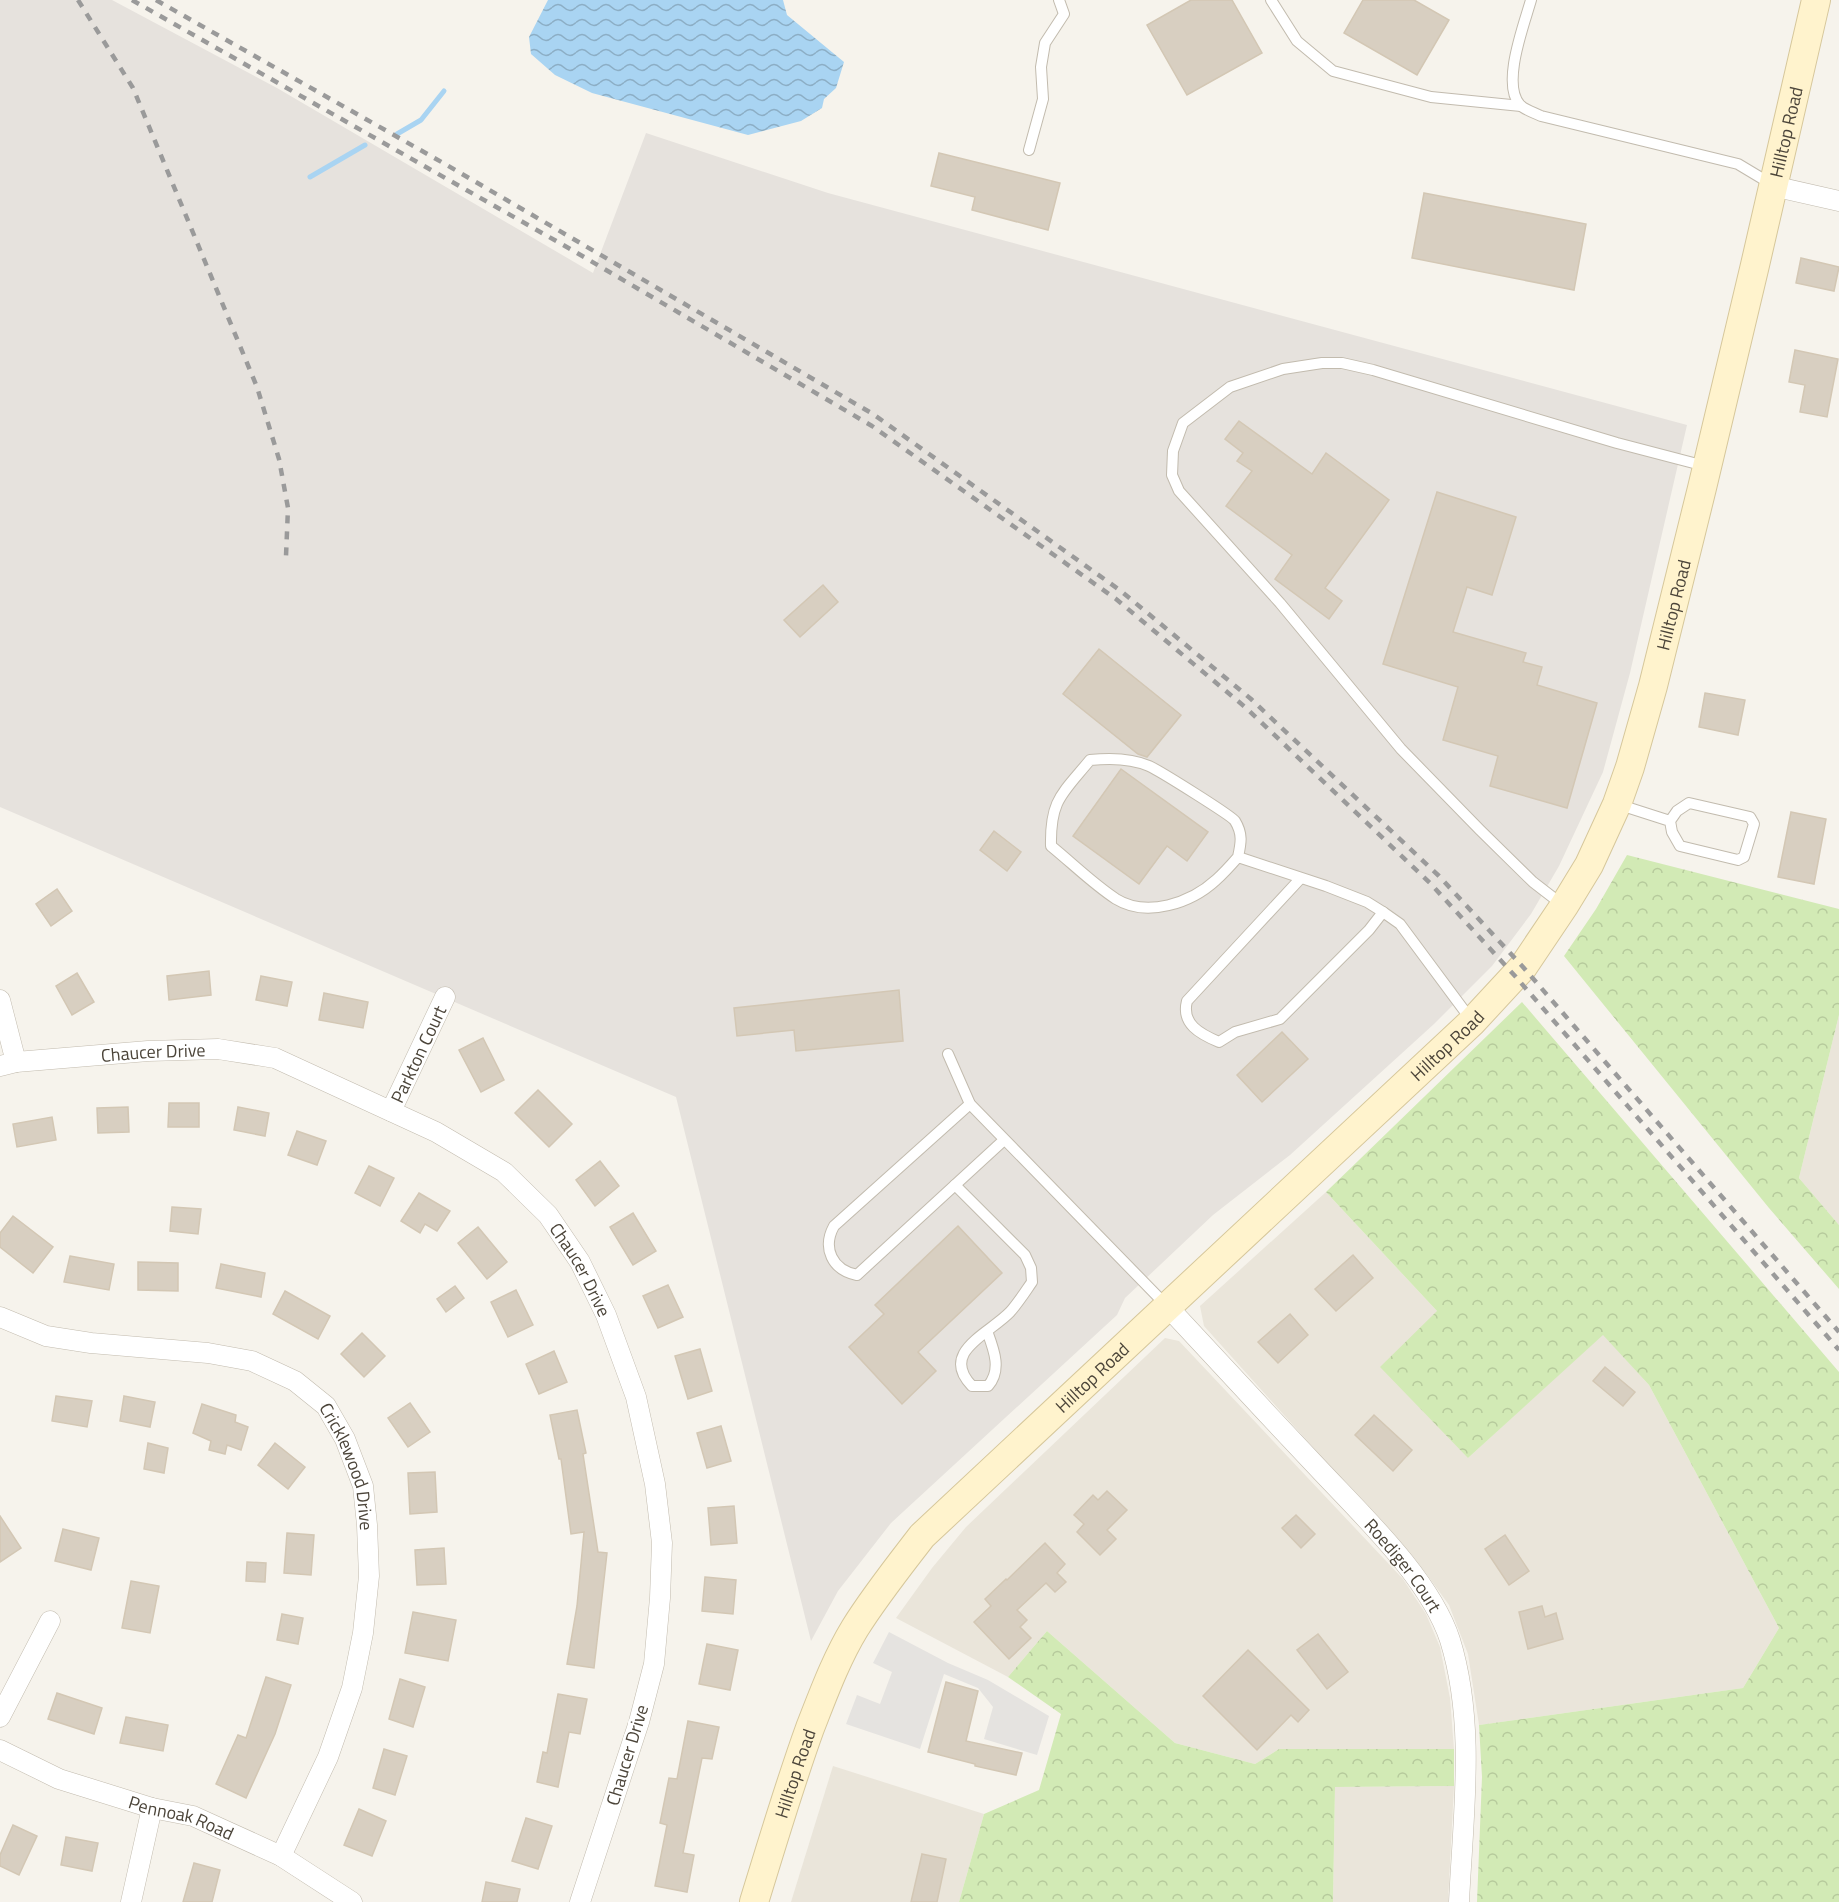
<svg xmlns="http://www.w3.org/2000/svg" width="1839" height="1902" font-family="'Titillium Web',sans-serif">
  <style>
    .residential { fill: #eae5da }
    .industrial { fill: #e6e2dd }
    .forest { fill: url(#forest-crowns) }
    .parking { fill: #e5e3e0 }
    .water { fill: url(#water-waves) }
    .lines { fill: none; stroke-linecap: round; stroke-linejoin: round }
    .stream { stroke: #a9d4f2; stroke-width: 5 }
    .building { fill: #d8cfc1; stroke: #d3c7b4; stroke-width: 1.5 }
    .lane-casing { stroke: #c2bbae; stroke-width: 12 }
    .street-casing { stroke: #c2bbae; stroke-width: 21 }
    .secondary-casing { stroke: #d6c79b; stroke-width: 30 }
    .lane { stroke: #fff; stroke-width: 10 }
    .street { stroke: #fff; stroke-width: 20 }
    .secondary { stroke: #fff3cd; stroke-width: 28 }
    .rail { stroke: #9a9a9a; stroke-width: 4.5; stroke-dasharray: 8 8; stroke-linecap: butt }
    .labels { text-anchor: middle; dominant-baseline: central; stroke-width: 5; stroke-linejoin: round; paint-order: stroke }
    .street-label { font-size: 18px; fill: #4b4439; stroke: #fff }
  </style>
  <defs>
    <pattern id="forest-crowns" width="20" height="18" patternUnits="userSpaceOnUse" patternTransform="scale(1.5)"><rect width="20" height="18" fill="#d2eab5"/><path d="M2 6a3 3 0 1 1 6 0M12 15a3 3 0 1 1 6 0" fill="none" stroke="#b6ca9c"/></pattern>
    <pattern id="water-waves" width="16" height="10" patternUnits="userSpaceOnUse" patternTransform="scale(1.5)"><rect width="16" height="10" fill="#a9d4f2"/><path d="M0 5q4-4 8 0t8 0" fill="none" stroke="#8caec5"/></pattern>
  </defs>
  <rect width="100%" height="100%" fill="#f6f3ec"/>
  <g class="residential">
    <polygon points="1839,1015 1839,1225 1799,1178"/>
    <polygon points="1326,1192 1437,1311 1468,1458 1603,1334 1649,1385 1779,1628 1743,1688 1479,1725 1468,1654 1449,1605 1425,1572 1204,1326 1200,1306"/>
    <polygon points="1165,1338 1179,1341 1403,1579 1426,1614 1440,1647 1450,1698 1454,1749 1279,1749 1255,1764 1175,1743 1047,1631 1008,1677 896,1618 932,1568 966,1527"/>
    <polygon points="833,1766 984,1814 959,1902 791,1902"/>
    <polygon points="1454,1786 1448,1902 1333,1902 1335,1787"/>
  </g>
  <polygon class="industrial" points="0,0 112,0 277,88 593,273 646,133 828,193 1687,425 1630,673 1603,772 1559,866 1531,914 1492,966 1434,1024 1290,1155 1213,1215 1125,1298 1117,1315 891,1523 838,1591 811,1641 676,1097 0,807"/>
  <g class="forest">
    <polygon points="1627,855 1839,909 1839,1015 1799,1178 1839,1225 1839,1289 1769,1208 1564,956 1596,909"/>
    <polygon points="1522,1002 1839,1372 1839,1902 1477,1902 1482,1777 1479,1725 1743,1688 1779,1628 1649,1385 1603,1335 1468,1458 1380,1367 1437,1311 1326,1192"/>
    <polygon points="1047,1631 1175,1743 1255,1764 1279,1749 1454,1749 1454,1786 1335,1787 1333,1902 959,1902 984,1814 1039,1790 1061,1714 1008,1677"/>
  </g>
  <polygon class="parking" points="889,1632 948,1663 988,1680 1049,1716 1037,1755 984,1739 993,1707 978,1688 944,1674 920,1749 846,1724 857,1695 880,1704 892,1672 873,1663"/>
  <polygon class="water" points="548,0 783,0 787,15 844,62 836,88 824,99 822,108 801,121 748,135 592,93 555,75 531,54 529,37"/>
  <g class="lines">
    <g class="stream">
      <polyline points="397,134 421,120 444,91"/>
      <polyline points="310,177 365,145"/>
    </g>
  </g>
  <g class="building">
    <polygon points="1191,0 1232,0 1262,53 1187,95 1147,25"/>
    <polygon points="1363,0 1414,0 1449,20 1417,75 1344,33"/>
    <polygon points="939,153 1060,183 1048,230 972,210 975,197 931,186"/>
    <polygon points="1424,193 1586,224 1574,290 1412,258"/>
    <polygon points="1801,258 1839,267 1834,291 1796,283"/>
    <polygon points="1795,350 1838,359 1827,417 1800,412 1805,385 1789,382"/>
    <polygon points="1239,421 1312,474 1326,453 1389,500 1325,588 1342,601 1329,619 1275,579 1292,555 1226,506 1252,471 1237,461 1243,453 1225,439"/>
    <polygon points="1437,492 1516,517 1492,595 1467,587 1453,632 1526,653 1523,662 1542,667 1537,685 1597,703 1567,808 1490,786 1498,756 1443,740 1458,687 1383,664"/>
    <polygon points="823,585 838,602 800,637 784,620"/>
    <polygon points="1099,649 1181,715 1147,757 1138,754 1063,694"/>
    <polygon points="1705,693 1745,700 1738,735 1699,727"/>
    <polygon points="1121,769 1208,832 1187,861 1167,846 1139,884 1073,836"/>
    <polygon points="1791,812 1826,819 1814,884 1778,877"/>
    <polygon points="994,831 1021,852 1007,871 980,850"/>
    <polygon points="57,889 72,911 51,926 36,904"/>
    <polygon points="209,971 211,995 169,1000 167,976"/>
    <polygon points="77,973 94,1002 72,1015 56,986"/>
    <polygon points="261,976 292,982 287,1006 256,1000"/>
    <polygon points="899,990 903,1041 796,1051 794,1030 737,1036 734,1008"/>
    <polygon points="324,993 368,1002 363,1028 319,1020"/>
    <polygon points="1282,1032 1308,1059 1262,1102 1237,1075"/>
    <polygon points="483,1038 504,1080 481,1092 459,1050"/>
    <polygon points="538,1090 572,1124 549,1147 515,1113"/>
    <polygon points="169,1103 199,1103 199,1127 168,1127"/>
    <polygon points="128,1107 129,1132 98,1133 97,1108"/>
    <polygon points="238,1107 269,1113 265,1136 234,1130"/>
    <polygon points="52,1117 56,1140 17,1147 13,1124"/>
    <polygon points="297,1131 326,1141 317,1165 288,1155"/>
    <polygon points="600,1161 619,1186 595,1206 576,1180"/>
    <polygon points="369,1166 394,1178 380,1206 355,1193"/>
    <polygon points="419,1193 450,1211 437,1231 425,1224 420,1233 401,1221"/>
    <polygon points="172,1207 201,1209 198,1234 170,1231"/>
    <polygon points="633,1213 656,1251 633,1265 610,1227"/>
    <polygon points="13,1216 53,1247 33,1273 0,1247 0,1233"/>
    <polygon points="958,1226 1002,1273 918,1352 936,1371 902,1404 849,1347 884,1314 875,1305"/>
    <polygon points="478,1227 507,1262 487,1279 458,1243"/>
    <polygon points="1353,1255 1373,1278 1336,1311 1315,1289"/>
    <polygon points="70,1256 114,1264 109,1290 64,1282"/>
    <polygon points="138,1262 178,1263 178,1291 138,1290"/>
    <polygon points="221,1264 265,1273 261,1297 216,1288"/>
    <polygon points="668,1285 683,1317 658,1328 643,1296"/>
    <polygon points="455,1286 464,1298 446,1312 437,1299"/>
    <polygon points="516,1290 533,1325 508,1337 491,1302"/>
    <polygon points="285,1291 330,1316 318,1339 273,1314"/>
    <polygon points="1290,1314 1308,1335 1278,1363 1258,1342"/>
    <polygon points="362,1333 385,1356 364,1377 341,1354"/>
    <polygon points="700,1349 712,1391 688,1399 675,1356"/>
    <polygon points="554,1351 567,1382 539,1394 526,1364"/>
    <polygon points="1605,1367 1635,1392 1623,1406 1593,1381"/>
    <polygon points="56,1396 92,1401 87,1427 52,1421"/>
    <polygon points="124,1396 155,1402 150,1427 120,1421"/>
    <polygon points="410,1403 430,1432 408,1447 388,1418"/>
    <polygon points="202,1404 236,1415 235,1422 248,1427 241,1450 227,1445 225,1454 209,1450 211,1441 193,1433"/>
    <polygon points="577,1410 586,1453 583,1454 598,1552 607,1553 594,1668 567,1664 577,1606 584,1532 571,1534 561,1459 559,1459 550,1415"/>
    <polygon points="1374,1415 1412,1450 1393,1471 1355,1435"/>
    <polygon points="721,1426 731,1461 707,1468 697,1433"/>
    <polygon points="148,1443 168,1448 164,1473 144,1469"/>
    <polygon points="275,1443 305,1467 288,1489 258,1465"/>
    <polygon points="435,1472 437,1512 410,1514 408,1473"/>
    <polygon points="1107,1491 1127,1510 1107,1530 1116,1539 1100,1555 1077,1532 1084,1524 1074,1515 1093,1495 1098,1500"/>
    <polygon points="734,1506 737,1543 711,1545 708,1508"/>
    <polygon points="1296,1515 1315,1534 1301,1548 1282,1528"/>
    <polygon points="0,1516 21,1548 0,1562"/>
    <polygon points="63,1529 99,1538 91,1570 55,1561"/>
    <polygon points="287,1533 314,1535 311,1575 284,1573"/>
    <polygon points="1505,1535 1529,1571 1509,1585 1485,1549"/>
    <polygon points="1045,1543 1065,1564 1057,1573 1066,1582 1055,1592 1046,1583 1017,1610 1027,1620 1020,1627 1031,1638 1009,1659 974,1622 991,1606 985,1599 1006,1579 1007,1580"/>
    <polygon points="444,1548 446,1584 417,1585 415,1550"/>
    <polygon points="247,1562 266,1563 265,1582 246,1581"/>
    <polygon points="705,1577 736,1580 733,1614 702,1611"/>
    <polygon points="131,1581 159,1586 150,1633 122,1628"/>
    <polygon points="1542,1606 1545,1617 1556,1613 1563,1639 1528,1649 1519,1612"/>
    <polygon points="413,1612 456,1620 448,1661 405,1653"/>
    <polygon points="282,1614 303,1618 298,1644 277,1640"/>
    <polygon points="1318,1634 1348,1672 1327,1689 1297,1650"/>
    <polygon points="707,1644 738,1650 730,1690 699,1684"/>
    <polygon points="1248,1650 1309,1710 1298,1722 1291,1715 1257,1750 1203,1696"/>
    <polygon points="266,1677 291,1685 275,1734 246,1798 216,1784 238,1735 246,1738"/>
    <polygon points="400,1679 425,1687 413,1727 389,1719"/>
    <polygon points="946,1682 978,1691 966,1741 1022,1753 1016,1775 975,1766 975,1764 928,1752"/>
    <polygon points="57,1693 102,1708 94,1734 48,1719"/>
    <polygon points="558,1694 587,1699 580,1734 569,1732 558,1787 537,1782 543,1752 547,1753"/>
    <polygon points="126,1717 168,1725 163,1751 120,1743"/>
    <polygon points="688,1721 719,1727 712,1759 702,1758 683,1853 694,1855 687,1892 655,1886 667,1825 660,1823 669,1778 677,1779"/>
    <polygon points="384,1749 407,1756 395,1795 373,1788"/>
    <polygon points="359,1809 386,1821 372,1856 344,1845"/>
    <polygon points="526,1818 552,1826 538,1869 512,1861"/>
    <polygon points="13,1825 37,1836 19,1875 0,1866 0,1855"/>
    <polygon points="66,1837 98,1843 92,1871 61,1865"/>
    <polygon points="922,1854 946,1859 937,1902 911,1902"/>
    <polygon points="194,1863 220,1870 212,1902 183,1902"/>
    <polygon points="486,1882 520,1889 517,1902 482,1902"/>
  </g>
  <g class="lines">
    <g class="lane-casing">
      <g id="lane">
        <polyline points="1271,0 1297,41 1333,71 1431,97 1521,106"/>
        <path d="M1531,0C1524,25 1501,84 1520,105C1525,110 1535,113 1541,116L1738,164L1773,185"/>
        <polyline points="1029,150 1043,99 1041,67 1045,43 1064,14 1059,0"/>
        <polyline points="1617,804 1670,821 1672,832 1680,846 1738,860 1744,857 1754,824 1750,817 1689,803 1677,811 1670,821"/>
        <path d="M1238,857C1241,843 1243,834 1235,821C1232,816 1160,771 1149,766C1131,758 1109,758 1090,760C1062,794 1050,800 1051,846C1072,863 1093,884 1116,899C1147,918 1191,903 1216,880C1224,873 1231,865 1238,857L1326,886L1367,902L1383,912L1400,924L1472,1021"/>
        <path d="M1300,879L1187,1001C1181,1024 1200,1034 1219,1042L1235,1032L1280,1019L1369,930L1383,912"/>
        <polyline points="1564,906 1533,882 1480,830 1401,749 1280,603 1179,491 1172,475 1173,451 1183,423 1230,387 1283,369 1322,363 1342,363 1373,370 1617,443 1705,466"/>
        <polyline points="948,1054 970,1104 1167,1306"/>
        <path d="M970,1104L834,1226C822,1248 832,1270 857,1275L1004,1140"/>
        <path d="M955,1185L1025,1255L1031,1268L1032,1282C1025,1292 1018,1303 1010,1312C989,1334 939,1352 972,1386H988C1002,1370 994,1350 987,1331"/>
      </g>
    </g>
    <g class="street-casing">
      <g id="street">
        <polyline points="1773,186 1839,201"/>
        <polyline points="0,1000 16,1062"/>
        <path id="s1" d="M0,1066L16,1062L148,1051L218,1049L275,1058L436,1132L504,1172L548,1215L580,1262L606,1315L636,1397L655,1484L662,1543L660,1598L654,1664L639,1722L580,1902"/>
        <path id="s2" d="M391,1111L445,997"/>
        <path id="s3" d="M1167,1306C1217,1360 1268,1415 1319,1469C1363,1516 1430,1579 1450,1640C1476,1724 1463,1816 1459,1902"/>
        <path id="s4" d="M0,1317L46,1336L91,1343L208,1353L252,1361L295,1381L326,1406L345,1439L363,1486L367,1525L369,1576L363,1633L352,1688L328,1757L281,1856"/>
        <polyline points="0,1717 50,1621"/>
        <path id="s5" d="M0,1750L59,1779L152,1808L193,1816L281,1856L352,1902"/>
        <polyline points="131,1902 152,1808"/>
      </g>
    </g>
    <g class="secondary-casing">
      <g id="secondary">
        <path id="s6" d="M754,1902C772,1844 789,1786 810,1728C823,1695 836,1659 855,1628C875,1596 899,1566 922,1536L1472,1022L1523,967L1564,906L1589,865L1617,804L1630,767L1653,686L1702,488L1755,265L1816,0"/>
      </g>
    </g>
    <use href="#lane" class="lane"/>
    <use href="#street" class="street"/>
    <use href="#secondary" class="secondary"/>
    <g class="rail">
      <polyline points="78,0 133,88 257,387 279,459 288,508 286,556"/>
      <polyline points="132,0 572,250 872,426 1116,599 1245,707 1430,883 1515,976 1839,1350"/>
      <polyline points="156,0 445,164 873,414 1121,591 1251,699 1439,876 1523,967 1839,1332"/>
    </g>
  </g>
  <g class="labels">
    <g class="street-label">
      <text stroke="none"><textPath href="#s6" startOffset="2116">Hilltop Road</textPath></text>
      <text stroke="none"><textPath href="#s6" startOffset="1630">Hilltop Road</textPath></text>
      <text stroke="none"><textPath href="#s6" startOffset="1125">Hilltop Road</textPath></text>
      <text stroke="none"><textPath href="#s1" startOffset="154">Chaucer Drive</textPath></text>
      <text stroke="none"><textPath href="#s2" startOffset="63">Parkton Court</textPath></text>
      <text stroke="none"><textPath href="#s1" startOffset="658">Chaucer Drive</textPath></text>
      <text stroke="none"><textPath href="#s6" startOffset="639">Hilltop Road</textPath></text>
      <text stroke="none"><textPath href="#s4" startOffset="410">Cricklewood Drive</textPath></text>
      <text stroke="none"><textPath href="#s3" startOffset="351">Roediger Court</textPath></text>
      <text transform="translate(627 1755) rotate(-73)">Chaucer Drive</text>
      <text stroke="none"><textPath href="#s6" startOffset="135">Hilltop Road</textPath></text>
      <text stroke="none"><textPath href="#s5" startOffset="194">Pennoak Road</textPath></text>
    </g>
  </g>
</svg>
